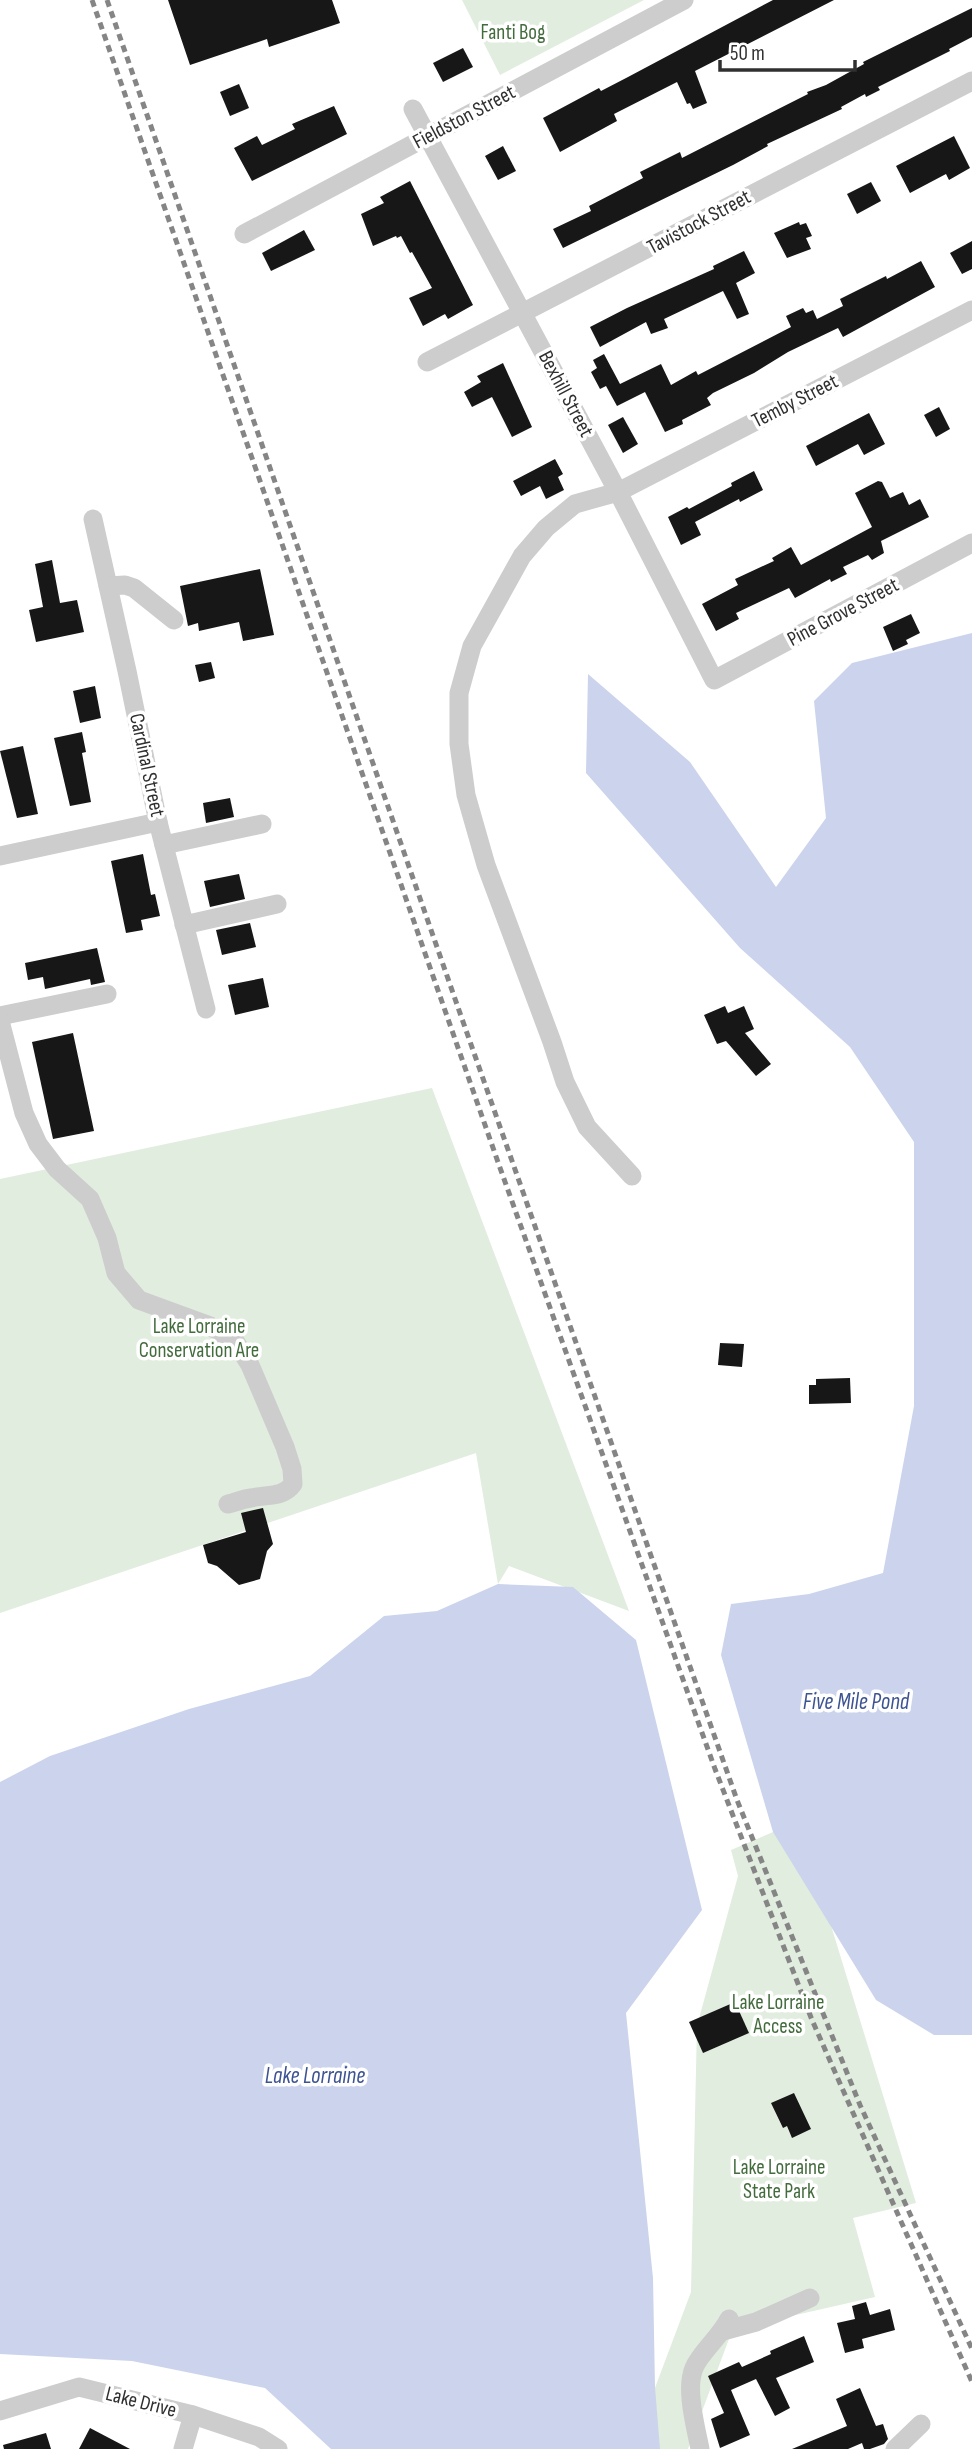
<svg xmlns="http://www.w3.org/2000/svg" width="972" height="2449" font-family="'Sofia Sans Condensed',sans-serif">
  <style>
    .green { fill: #e1edde }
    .water { fill: #cbd4ec }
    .building { fill: #171717 }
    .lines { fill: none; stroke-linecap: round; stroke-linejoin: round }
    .minor { stroke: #cdcdcd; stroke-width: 19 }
    .rail { stroke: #858585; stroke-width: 5; stroke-dasharray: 7 5; stroke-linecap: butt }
    .labels { text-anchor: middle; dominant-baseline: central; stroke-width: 7; stroke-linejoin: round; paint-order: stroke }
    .park-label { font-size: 21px; fill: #436c3d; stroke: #fff }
    .street-label { font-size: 21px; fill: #303030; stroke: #fff }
    .water-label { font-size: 23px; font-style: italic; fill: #3e5492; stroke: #fff }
  </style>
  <rect width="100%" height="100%" fill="#fff"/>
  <g class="green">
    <polygon points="462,0 644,0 500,75"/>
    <polygon points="432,1088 629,1611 509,1566 498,1584 476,1453 0,1613 0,1179"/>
    <polygon points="799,1821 916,2203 853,2218 875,2297 778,2319 736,2320 688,2449 632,2449 691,2292 697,2026 738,1876 731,1850"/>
  </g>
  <g class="water">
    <polygon points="972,633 972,2035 934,2035 876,2000 773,1832 721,1655 731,1604 809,1594 883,1573 914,1406 914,1142 850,1047 740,948 586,773 588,674 690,762 776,887 826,818 814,701 852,663"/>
    <polygon points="498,1584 573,1587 636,1640 702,1910 626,2013 653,2278 655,2387 660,2449 331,2449 265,2388 132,2361 0,2354 0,1782 50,1756 189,1709 310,1676 384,1616 437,1611"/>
  </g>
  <g class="building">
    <polygon points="168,0 332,0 340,23 269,47 267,39 190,65"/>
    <polygon points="773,0 834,0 695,71 707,103 693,109 690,103 687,104 677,82 614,114 617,121 560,152 543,118 599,88 601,91 628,77"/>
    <polygon points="972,8 972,37 949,49 950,51 878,87 880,90 866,97 865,94 841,107 842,109 767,144 768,146 733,165 563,248 553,229 591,211 589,206 643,178 640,172 680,152 682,158 808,94 807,92 826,85 864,64 863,62"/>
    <polygon points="463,48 473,67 443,82 433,63"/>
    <polygon points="239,84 249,108 230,116 220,92"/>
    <polygon points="334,106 347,134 252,181 234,148 257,136 262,145 295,129 292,124"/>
    <polygon points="954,136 970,168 949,180 946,174 910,193 896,166"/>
    <polygon points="503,146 516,171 498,180 485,156"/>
    <polygon points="410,181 473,305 448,319 445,314 423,326 409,298 432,288 412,252 410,253 401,236 397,238 396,236 373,246 361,214 384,203 380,197"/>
    <polygon points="871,182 881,201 857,214 847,194"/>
    <polygon points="799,222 800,225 806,223 812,236 806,238 811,249 787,258 774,233"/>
    <polygon points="304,230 315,250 271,271 262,253"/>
    <polygon points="972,241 972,269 962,274 950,253"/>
    <polygon points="744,251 755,273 736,283 749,314 737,319 723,291 664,319 668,328 651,334 646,322 600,347 590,327 627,308 714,269 713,266"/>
    <polygon points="921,261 935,287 843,337 838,328 788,352 754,373 713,393 707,398 711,405 682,420 683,424 665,432 645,392 617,406 606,386 600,389 591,372 597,368 593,360 604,354 620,384 661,364 671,385 696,371 698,375 791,327 786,316 803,308 806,313 813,310 817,319 843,306 840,299 886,276 887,279"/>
    <polygon points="503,363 532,427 512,437 492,397 472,407 464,392 481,382 477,376"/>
    <polygon points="939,407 950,429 936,437 924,415"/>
    <polygon points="869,413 885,444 864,455 858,444 816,466 806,446"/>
    <polygon points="623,417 638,444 623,453 608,425"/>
    <polygon points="555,459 563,474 558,477 564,490 546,499 540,486 521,496 513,481"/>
    <polygon points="754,471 763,490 740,502 739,499 695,522 701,535 681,545 668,517 687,507 689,509 732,486 731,483"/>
    <polygon points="878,481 882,482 890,498 903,492 909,505 920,499 929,517 881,541 884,553 872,560 868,555 843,567 847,574 831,582 830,579 795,598 789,588 736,613 739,619 716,631 702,604 738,585 735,579 774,561 772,558 791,547 801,565 872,527 855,493"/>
    <polygon points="52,560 60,603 77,600 84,632 36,642 29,610 43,607 35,564"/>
    <polygon points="260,569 274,635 243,641 239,622 199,631 198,623 188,626 180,586"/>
    <polygon points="911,614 920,633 906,640 908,644 893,651 883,627"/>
    <polygon points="211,662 215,678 199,682 195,665"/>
    <polygon points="95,686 101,718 80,723 73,691"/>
    <polygon points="82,732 86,752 82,753 91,802 70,806 54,738"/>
    <polygon points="23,746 38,814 17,818 0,751"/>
    <polygon points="230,798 234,817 206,823 203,803"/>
    <polygon points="143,854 151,895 155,894 160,916 141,920 143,930 126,933 111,861"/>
    <polygon points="239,874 245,899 210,907 204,881"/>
    <polygon points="250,923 256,947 222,955 216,930"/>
    <polygon points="97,948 105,982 91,985 90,979 45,989 43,977 28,980 25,963"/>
    <polygon points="263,978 269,1007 235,1015 228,985"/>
    <polygon points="725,1006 728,1013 744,1006 754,1029 745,1033 771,1064 756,1076 726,1041 717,1044 704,1015"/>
    <polygon points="73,1033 94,1131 53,1139 32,1042"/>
    <polygon points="720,1343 744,1344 742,1367 718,1365"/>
    <polygon points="850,1378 851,1403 809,1404 809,1385 816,1385 816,1379"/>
    <polygon points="263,1508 273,1544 267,1551 260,1579 239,1585 217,1566 208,1563 203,1545 246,1532 241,1513"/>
    <polygon points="735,2002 749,2033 703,2053 689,2022"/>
    <polygon points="794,2093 811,2129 792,2138 787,2126 783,2128 771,2103"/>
    <polygon points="866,2302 870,2315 890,2309 895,2330 862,2339 864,2348 845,2353 837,2323 855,2319 852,2306"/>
    <polygon points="804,2336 814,2362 776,2378 790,2408 775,2416 756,2379 731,2390 750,2435 720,2448 711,2419 724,2413 708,2376 739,2362 742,2367 771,2354 770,2351"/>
    <polygon points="860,2388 876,2426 883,2424 888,2439 884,2444 870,2449 864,2449 862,2443 848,2449 792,2449 847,2426 836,2399"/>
    <polygon points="90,2428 130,2449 79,2449"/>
    <polygon points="46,2433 51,2449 4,2449 3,2445"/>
  </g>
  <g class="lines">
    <g class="minor">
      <polyline points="413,109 618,492 714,680 972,543"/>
      <polyline points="244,234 684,0"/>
      <polyline points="427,362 972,81"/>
      <polyline points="93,519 127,671 158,822 206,1009"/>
      <polyline points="108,586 125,585 134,588 174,620"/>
      <polyline points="164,845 262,824"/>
      <polyline points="0,856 158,822"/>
      <polyline points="184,925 277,904"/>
      <polyline points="0,1016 107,994"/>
      <path d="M0,1021L24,1113L38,1144L57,1169L90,1199L107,1238L116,1273L139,1300L210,1326L235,1341L250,1365L285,1447L292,1469L293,1484C283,1498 267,1494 251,1498C243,1499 236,1502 228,1504"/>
      <polyline points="632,1176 587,1127 565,1082 552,1042 486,865 466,795 459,744 459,693 472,646 522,556 546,528 575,504 618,492 972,310"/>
      <polyline points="723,2331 756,2322 810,2298"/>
      <polyline points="0,2411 79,2387 193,2415 259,2437 278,2449"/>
      <polyline points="183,2449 193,2415"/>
      <path d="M700,2449C696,2428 685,2389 694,2368C700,2353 720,2337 729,2319"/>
      <polyline points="895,2449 921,2424"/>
    </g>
    <g class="rail">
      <polyline points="92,0 499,1165 715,1769 812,2020 972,2382"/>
      <polyline points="107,0 461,1016 737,1800 860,2105 972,2349"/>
    </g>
  </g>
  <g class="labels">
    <g class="park-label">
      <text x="513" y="32">Fanti Bog</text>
      <text x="199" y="1326">Lake Lorraine<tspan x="199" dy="24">Conservation Are</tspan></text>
      <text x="778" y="2002">Lake Lorraine<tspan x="778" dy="24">Access</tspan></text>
      <text x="779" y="2167">Lake Lorraine<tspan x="779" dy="24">State Park</tspan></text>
    </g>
    <g class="street-label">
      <text transform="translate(464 117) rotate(-28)">Fieldston Street</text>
      <text transform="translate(699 222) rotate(-28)">Tavistock Street</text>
      <text transform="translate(566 394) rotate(62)">Bexhill Street</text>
      <text transform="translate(795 401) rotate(-27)">Temby Street</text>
      <text transform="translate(843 612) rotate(-28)">Pine Grove Street</text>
      <text transform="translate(147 765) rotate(78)">Cardinal Street</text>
      <text transform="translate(141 2402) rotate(14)">Lake Drive</text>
    </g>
    <g class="water-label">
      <text x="856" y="1702">Five Mile Pond</text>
      <text x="315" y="2076">Lake Lorraine</text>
    </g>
  </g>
  <path d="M720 60v10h135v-10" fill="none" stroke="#303030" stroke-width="3.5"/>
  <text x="730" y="60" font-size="21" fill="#303030" stroke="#ffffff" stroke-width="5" paint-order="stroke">50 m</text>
</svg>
